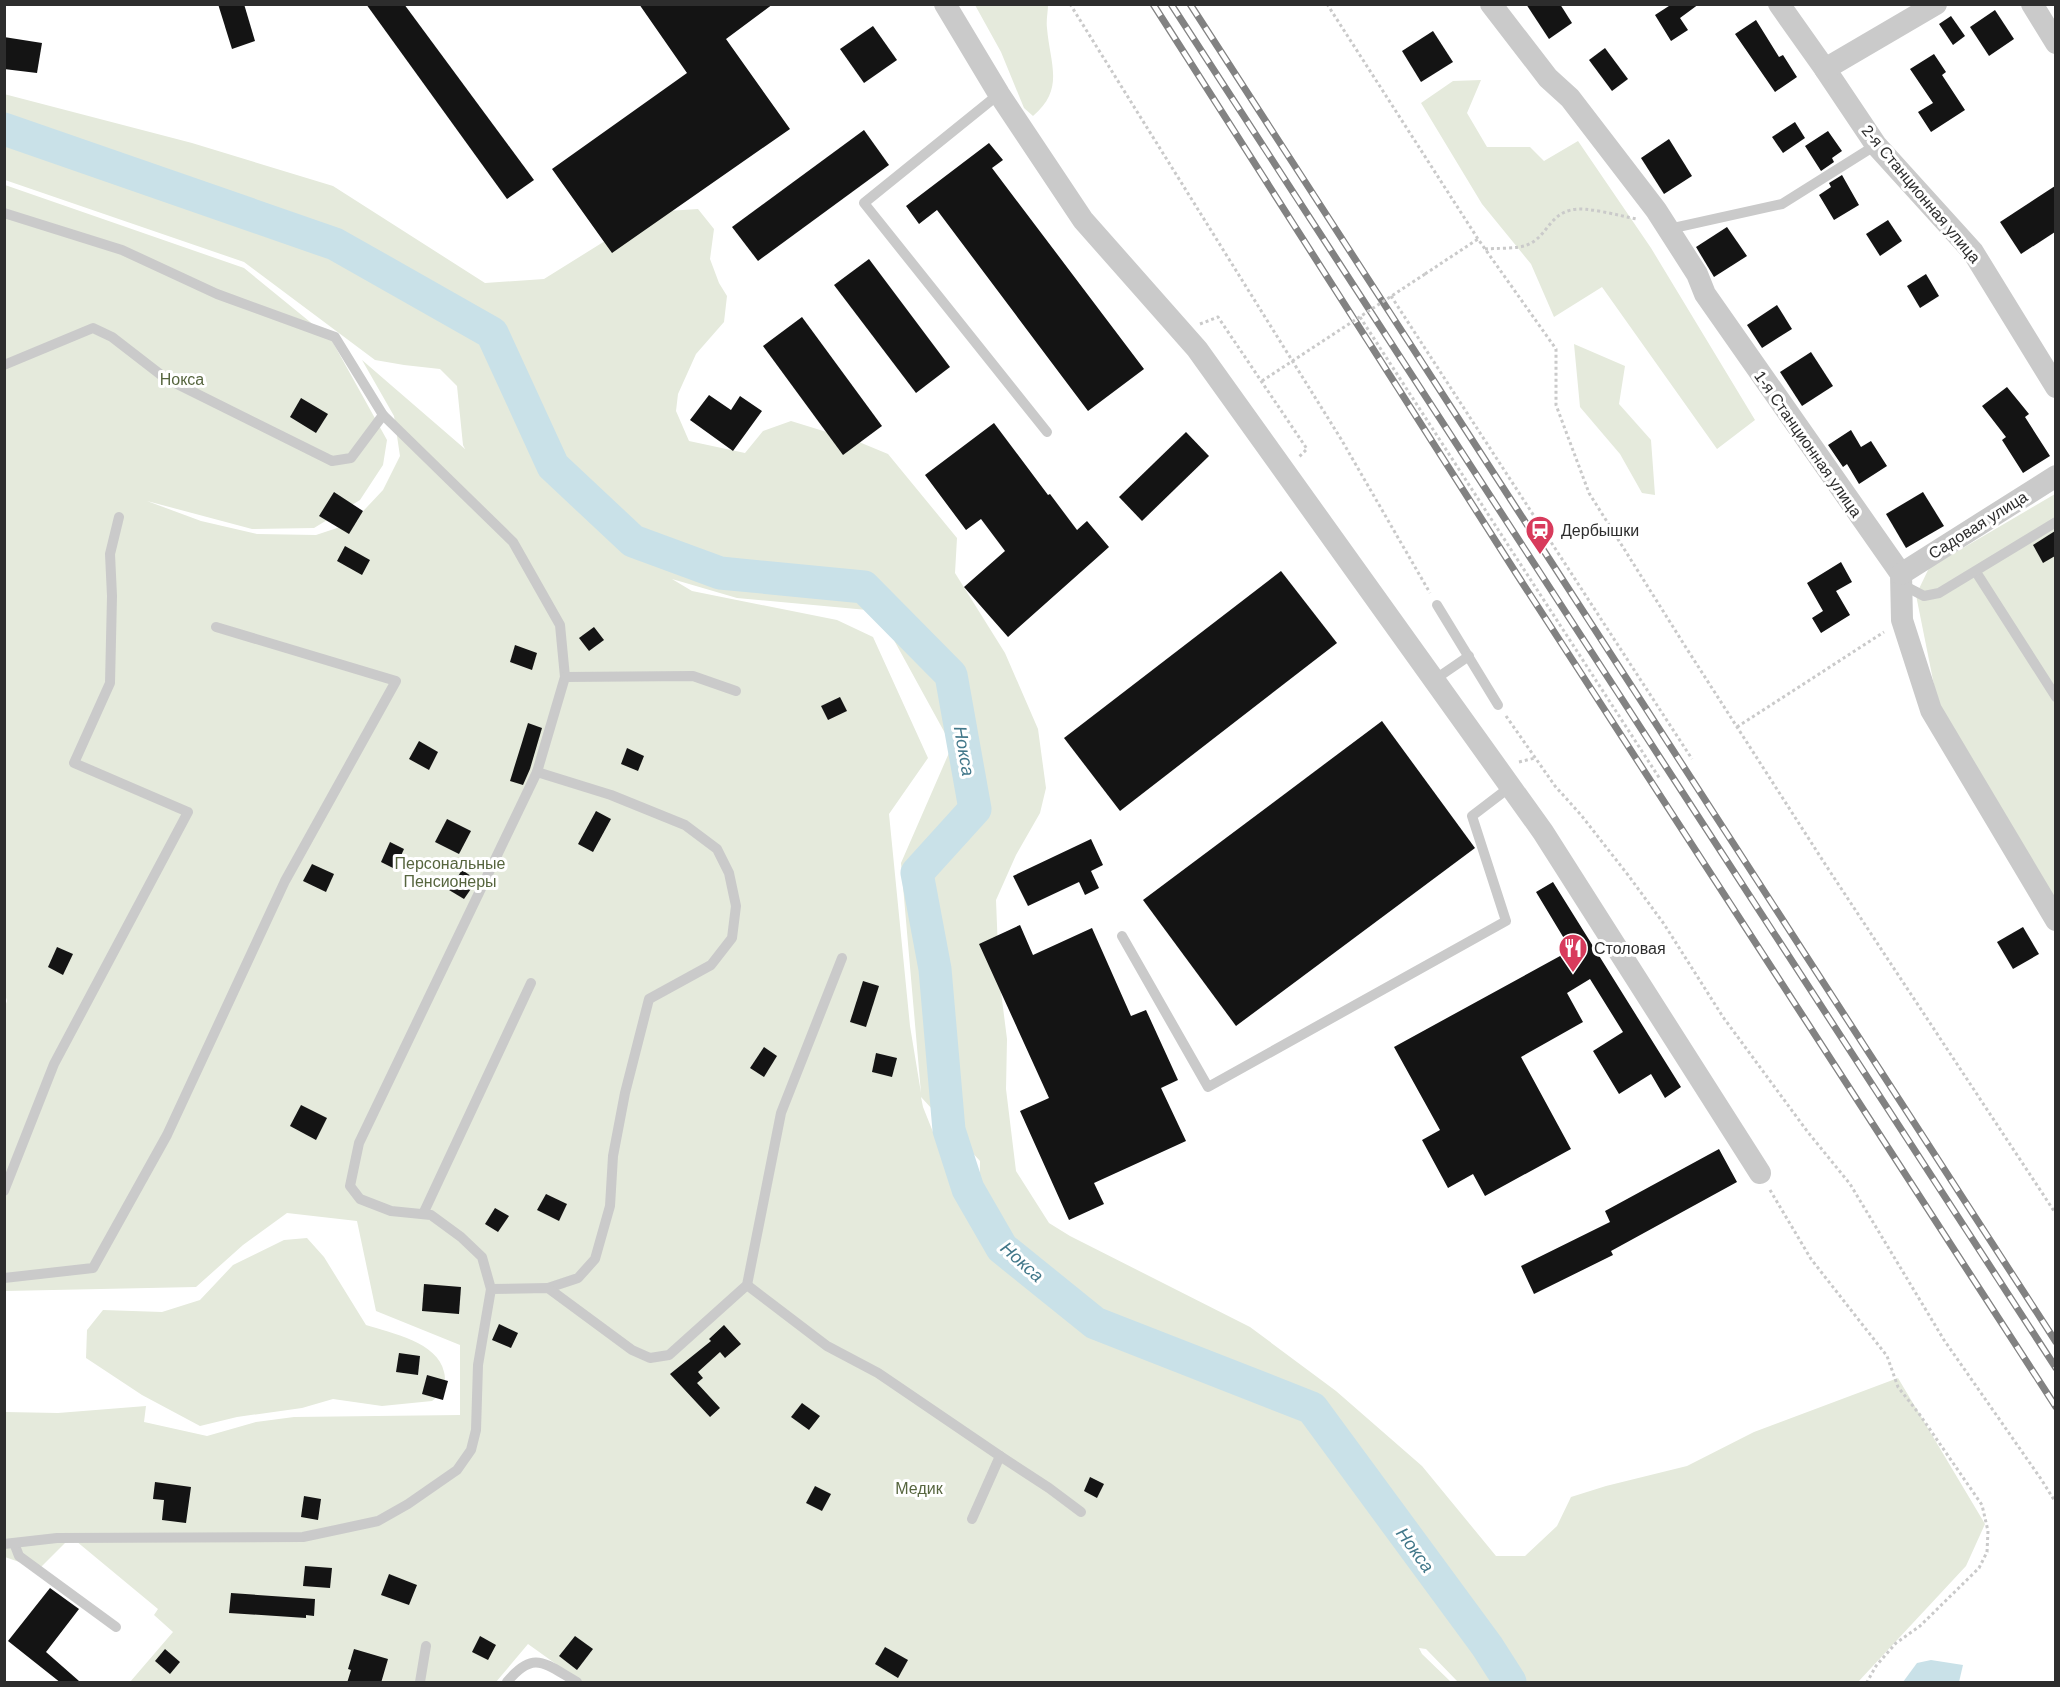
<svg xmlns="http://www.w3.org/2000/svg" width="2060" height="1687" font-family="Arial,sans-serif">
  <style>
    .green { fill: #e5eadc; fill-rule: evenodd }
    .water { fill: #c9e1e8 }
    .lines { fill: none; stroke-linecap: round; stroke-linejoin: round }
    .river { stroke: #c9e1e8; stroke-width: 33 }
    .building { fill: #141414 }
    .path { stroke: #cacaca; stroke-width: 3; stroke-dasharray: 3 3; stroke-linecap: butt }
    .service { stroke: #cacaca; stroke-width: 10 }
    .minor { stroke: #cacaca; stroke-width: 22 }
    .rail-casing { stroke: #828282; stroke-width: 7 }
    .rail { stroke: #fff; stroke-width: 4.5; stroke-dasharray: 14; stroke-linecap: butt }
    .path-bridge { stroke: #cacaca; stroke-width: 3; stroke-dasharray: 3 3; stroke-linecap: butt }
    .labels { text-anchor: middle; dominant-baseline: central; stroke-width: 6; stroke-linejoin: round; paint-order: stroke }
    .street-label { font-size: 16px; fill: #2d2d2d; stroke: #fff }
    .park-label { font-size: 16px; fill: #56653e; stroke: #fff }
    .poi-label { font-size: 16px; fill: #2d2d2d; stroke: #fff; text-anchor: start }
    .water-label { font-size: 18px; font-style: italic; fill: #417789; stroke: #fff }
  </style>
  <rect width="100%" height="100%" fill="#fff"/>
  <g class="green">
    <path d="M975,5H1048C1048,12 1046,20 1047,28C1050,64 1065,89 1033,116L1024,108L1001,52Z"/>
    <polygon points="1481,80 1467,113 1487,147 1530,147 1544,161 1578,141 1651,248 1755,420 1717,449 1602,287 1554,317 1531,264 1482,204 1421,103 1453,81"/>
    <path d="M4,94L192,143L333,186L485,283L544,279L629,226L667,211L698,209L714,229L710,259L719,283L727,296L724,322L696,354L678,394L676,411L689,441L745,453L763,431L791,421L859,442L888,454L957,538L955,573L1005,653L1038,729L1046,788L1040,813L1016,855L996,900L999,976L1007,1039L1006,1089L1016,1171L1049,1223L1070,1236L1250,1327L1336,1391L1422,1466L1496,1556H1525L1557,1526L1571,1497L1606,1486L1687,1466L1754,1432L1898,1378L1985,1524L1966,1566L1858,1682H1458L1426,1649L1419,1648L1422,1654L1451,1682H581L528,1644L496,1682H130L173,1632L154,1615L158,1609L76,1541L68,1540L39,1569L5,1557V1412L58,1413L146,1406L144,1422L207,1436L256,1422L294,1417L460,1415V1345L376,1311L357,1221L287,1213L243,1245L196,1287L5,1291L4,1009L7,1001L4,990L5,185L244,268L331,339L387,440L383,465L360,500L314,528L252,529L147,501L201,521L257,534L316,535L352,523L383,490L400,456L394,416L362,360L465,449L463,445L457,386L440,369L404,365L375,360L244,262L5,180ZM672,579L737,598L878,611L952,746L901,863L921,1093L910,1026L889,814L928,758L873,637L837,620L692,591ZM921,1097L980,1161L979,1229L961,1202L923,1107Z"/>
    <polygon points="1574,344 1625,366 1619,404 1651,440 1655,495 1642,493 1620,454 1580,407"/>
    <polygon points="2055,494 2055,902 1938,705 1916,595 1929,568"/>
    <path d="M307,1238L324,1257L366,1325C391,1333 438,1342 444,1372C446,1378 444,1385 444,1391L432,1401L382,1406L333,1399L302,1408L237,1417L200,1426L142,1395L86,1358L87,1330L103,1310L162,1312L200,1300L233,1265L284,1240Z"/>
  </g>
  <polygon class="water" points="1931,1660 1963,1665 1959,1682 1903,1682 1917,1663"/>
  <g class="lines">
    <polyline class="river" points="4,129 335,244 492,333 553,466 633,541 720,573 864,587 951,675 975,809 917,873 935,969 949,1130 968,1189 1002,1248 1095,1323 1312,1408 1487,1646 1510,1682"/>
  </g>
  <g class="building">
    <polygon points="218,4 244,4 255,41 232,49"/>
    <polygon points="366,4 404,4 534,180 507,199"/>
    <polygon points="639,4 773,4 726,39 790,129 612,253 552,169 687,73"/>
    <polygon points="1526,4 1560,4 1572,23 1549,39"/>
    <polygon points="1672,4 1699,4 1680,18 1688,30 1671,41 1655,15"/>
    <polygon points="1995,10 2014,39 1989,56 1970,27"/>
    <polygon points="1951,16 1965,36 1953,45 1939,24"/>
    <polygon points="1756,20 1779,57 1783,55 1797,77 1775,92 1735,34"/>
    <polygon points="873,26 897,60 864,83 840,49"/>
    <polygon points="1433,31 1453,62 1421,82 1402,51"/>
    <polygon points="4,37 42,43 37,73 4,69"/>
    <polygon points="1605,48 1628,79 1612,91 1589,60"/>
    <polygon points="1934,54 1946,72 1942,75 1965,110 1931,132 1918,112 1933,103 1910,69"/>
    <polygon points="1795,122 1805,138 1783,153 1772,137"/>
    <polygon points="864,130 889,165 758,261 732,227"/>
    <polygon points="1828,131 1842,151 1832,158 1834,162 1821,171 1805,146"/>
    <polygon points="1669,139 1692,176 1664,194 1641,158"/>
    <polygon points="989,143 1003,160 992,168 1144,369 1088,411 937,210 919,224 906,206"/>
    <polygon points="1842,175 1859,205 1834,220 1819,195 1831,187 1829,183"/>
    <polygon points="2055,186 2055,232 2021,254 2000,222"/>
    <polygon points="1888,220 1902,241 1880,256 1866,234"/>
    <polygon points="1727,227 1747,256 1714,277 1696,247"/>
    <polygon points="869,259 950,367 916,393 834,285"/>
    <polygon points="1926,274 1939,296 1920,308 1907,286"/>
    <polygon points="1777,305 1792,329 1762,348 1747,325"/>
    <polygon points="802,317 882,426 843,455 763,346"/>
    <polygon points="1811,352 1833,386 1802,406 1780,372"/>
    <polygon points="2007,387 2029,414 2025,417 2050,456 2023,473 2002,440 2006,437 1982,406"/>
    <polygon points="709,395 731,410 740,396 762,411 733,451 690,420"/>
    <polygon points="301,398 328,414 316,433 290,417"/>
    <polygon points="994,423 1048,495 1050,494 1077,530 1087,521 1109,547 1008,637 964,587 1005,551 981,519 966,530 925,475"/>
    <polygon points="1851,430 1861,447 1871,441 1887,466 1859,484 1847,464 1843,467 1828,445"/>
    <polygon points="1186,432 1209,456 1142,521 1119,497"/>
    <polygon points="334,492 363,511 349,534 319,516"/>
    <polygon points="1923,492 1944,526 1906,548 1886,514"/>
    <polygon points="2055,531 2055,556 2043,563 2033,545"/>
    <polygon points="345,546 370,560 362,575 337,561"/>
    <polygon points="1841,562 1852,582 1836,591 1850,615 1821,633 1812,618 1823,611 1807,583"/>
    <polygon points="1281,571 1337,643 1120,811 1064,738"/>
    <polygon points="594,627 604,640 589,651 579,638"/>
    <polygon points="515,645 537,653 532,670 510,662"/>
    <polygon points="840,697 847,711 828,720 821,706"/>
    <polygon points="1382,721 1475,848 1236,1026 1143,900"/>
    <polygon points="528,723 542,728 530,769 523,785 510,781"/>
    <polygon points="419,741 438,752 429,770 409,759"/>
    <polygon points="627,748 644,756 638,771 621,764"/>
    <polygon points="596,811 611,819 593,852 578,844"/>
    <polygon points="447,819 471,831 459,854 435,842"/>
    <polygon points="1091,839 1103,865 1091,871 1099,888 1085,895 1079,882 1028,906 1013,876"/>
    <polygon points="390,842 404,849 395,869 381,862"/>
    <polygon points="312,864 334,874 326,892 303,881"/>
    <polygon points="462,870 477,880 464,899 449,890"/>
    <polygon points="1553,882 1681,1087 1665,1098 1651,1074 1619,1094 1593,1051 1623,1032 1590,979 1567,993 1583,1022 1521,1057 1571,1149 1485,1196 1473,1174 1448,1188 1422,1140 1440,1130 1394,1047 1571,950 1536,892"/>
    <polygon points="1020,925 1033,955 1092,928 1131,1016 1146,1010 1178,1080 1161,1088 1186,1141 1094,1183 1104,1204 1069,1220 1020,1111 1049,1098 979,944"/>
    <polygon points="2023,927 2039,954 2013,969 1997,942"/>
    <polygon points="57,947 73,954 63,975 48,967"/>
    <polygon points="863,981 879,986 866,1027 850,1022"/>
    <polygon points="764,1047 777,1056 764,1077 750,1068"/>
    <polygon points="876,1053 897,1058 892,1077 872,1072"/>
    <polygon points="301,1105 327,1118 316,1140 290,1126"/>
    <polygon points="1719,1149 1737,1182 1611,1251 1613,1255 1534,1294 1521,1266 1610,1222 1605,1211"/>
    <polygon points="546,1194 567,1204 559,1221 537,1210"/>
    <polygon points="495,1208 509,1216 498,1232 485,1224"/>
    <polygon points="424,1284 461,1287 459,1314 422,1311"/>
    <polygon points="499,1324 518,1333 511,1348 492,1340"/>
    <polygon points="724,1325 741,1344 725,1358 720,1352 698,1372 703,1378 697,1383 720,1408 710,1417 670,1374 711,1341 709,1339"/>
    <polygon points="399,1353 420,1356 418,1375 396,1372"/>
    <polygon points="427,1375 448,1381 443,1400 422,1394"/>
    <polygon points="802,1403 820,1416 809,1430 791,1417"/>
    <polygon points="1090,1477 1104,1484 1097,1498 1084,1491"/>
    <polygon points="155,1482 191,1487 186,1523 162,1520 164,1500 153,1499"/>
    <polygon points="815,1486 831,1494 822,1511 806,1503"/>
    <polygon points="304,1496 321,1499 318,1520 301,1517"/>
    <polygon points="305,1566 332,1568 330,1588 303,1586"/>
    <polygon points="389,1574 417,1585 409,1605 381,1595"/>
    <polygon points="50,1588 79,1609 46,1652 79,1681 78,1683 61,1683 8,1641"/>
    <polygon points="231,1593 315,1599 314,1616 306,1615 306,1618 229,1613"/>
    <polygon points="480,1636 496,1645 488,1660 472,1652"/>
    <polygon points="575,1636 593,1649 577,1670 559,1656"/>
    <polygon points="885,1647 908,1660 898,1678 875,1664"/>
    <polygon points="165,1649 180,1662 170,1674 155,1661"/>
    <polygon points="354,1649 388,1659 381,1683 347,1683 351,1670 348,1669"/>
  </g>
  <g class="lines">
    <g class="path">
      <polyline points="1070,4 1341,439 1430,593"/>
      <polyline points="1327,4 1478,239 1556,349 1556,405 1589,493 1685,646 1825,864 2056,1214"/>
      <path d="M1485,249C1496,248 1518,249 1527,245C1546,238 1549,215 1571,210C1586,206 1620,216 1637,219"/>
      <polyline points="1425,274 1478,239"/>
      <polyline points="1391,296 1692,759"/>
      <polyline points="1360,317 1660,779"/>
      <polyline points="1200,324 1218,317 1307,449 1298,458"/>
      <polyline points="1506,716 1555,786 1581,815 1628,875 1664,924 1723,1017 1807,1131 1850,1184 1944,1340 2041,1479 2056,1503"/>
      <polyline points="1737,727 1884,632"/>
      <polyline points="1519,762 1535,758"/>
      <polyline points="1770,1190 1811,1259 1887,1356 1898,1387 1920,1415 1982,1505 1988,1531 1987,1552 1979,1568 1920,1626 1896,1643 1876,1666 1867,1682"/>
    </g>
    <g class="service">
      <polyline points="999,94 864,203 1047,432"/>
      <polyline points="4,213 122,250 217,294 335,337 383,415 513,542 560,625 565,677 537,772"/>
      <polyline points="1669,229 1782,204 1876,145"/>
      <polyline points="4,365 93,328 112,337 165,378 332,461 351,458 383,415"/>
      <polyline points="1976,572 2056,697"/>
      <polyline points="1901,584 1924,596 1939,593 2056,522"/>
      <polyline points="1437,605 1498,705"/>
      <polyline points="565,677 693,676 736,691"/>
      <polyline points="1434,680 1469,656"/>
      <polyline points="1122,936 1208,1087 1506,921 1472,816 1510,787"/>
      <polyline points="4,1191 54,1064 188,812 74,763 110,683 112,596 110,554 119,517"/>
      <polyline points="423,1214 531,983"/>
      <polyline points="4,1278 93,1268 167,1135 285,881 396,681 216,627"/>
      <polyline points="747,1285 827,1346 878,1373 1000,1456 972,1519"/>
      <polyline points="491,1289 482,1257 461,1237 431,1215 391,1211 360,1199 350,1186 359,1143 537,772 611,795 685,825 717,849 729,873 736,906 732,938 711,965 649,999 625,1093 613,1156 610,1206 595,1259 578,1278 548,1288"/>
      <polyline points="1000,1456 1049,1488 1081,1512"/>
      <polyline points="14,1543 19,1556 116,1627"/>
      <polyline points="4,1544 57,1538 303,1537 378,1521 408,1504 457,1470 471,1450 476,1430 478,1365 491,1289 548,1288 632,1350 650,1358 669,1355 747,1285 781,1113 842,958"/>
      <polyline points="420,1682 426,1646"/>
      <path d="M507,1682C534,1649 545,1664 577,1682"/>
    </g>
    <g class="minor">
      <polyline points="945,4 999,94 1083,220 1197,349 1543,832 1760,1173"/>
      <polyline points="1491,4 1548,78 1570,98 1656,210 1697,274 1705,294 1901,574 1902,620 1931,710 2056,920"/>
      <polyline points="1779,4 1825,69 1876,145 1973,252 2056,387"/>
      <polyline points="2032,4 2056,43"/>
      <polyline points="1825,69 1936,4"/>
      <polyline points="1901,574 2056,476"/>
    </g>
    <g class="rail-casing">
      <g id="rail">
        <polyline points="1153,4 1516,573 2056,1407"/>
        <polyline points="1171,4 2056,1368"/>
        <polyline points="1190,4 2056,1342"/>
      </g>
    </g>
    <use href="#rail" class="rail"/>
    <polyline class="path-bridge" points="1262,381 1425,274"/>
  </g>
  <defs>
    <g id="station-pin" transform="scale(1.5)"><path d="M0 17L-7.5 6A9.5 9.5 0 1 1 7.5 6Z" fill="#d83b5c" stroke="#fff"/><path d="M-3-6H3Q5-6 5-4V2Q5 4 3 4L4.5 6H3L1.5 4h-3L-3 6H-4.5L-3 4Q-5 4-5 2V-4Q-5-6-3-6ZM-3.5-4v3h7v-3ZM-3.5 1v1.5H-2V1ZM2 1v1.5H3.5V1Z" fill="#fff"/></g>
    <g id="restaurant-pin" transform="scale(1.5)"><path d="M0 17L-7.5 6A9.5 9.5 0 1 1 7.5 6Z" fill="#d83b5c" stroke="#fff"/><path d="M-5-6h1v4h1v-4h1v4h1v-4h1v5L-1.5 .5V6h-2V.5L-5-1ZM5-6V6H3V1.5H1.5Q1.5-4 5-6Z" fill="#fff"/></g>
  </defs>
  <g fill-rule="evenodd">
    <use href="#station-pin" x="1540" y="530"/>
    <use href="#restaurant-pin" x="1573" y="948"/>
  </g>
  <g class="labels">
    <g class="street-label">
      <text transform="translate(1921 194) rotate(50)">2-я Станционная улица</text>
      <text transform="translate(1808 444) rotate(55)">1-я Станционная улица</text>
      <text transform="translate(1978 525) rotate(-32)">Садовая улица</text>
    </g>
    <g class="park-label">
      <text x="182" y="379">Нокса</text>
      <text x="450" y="863">Персональные<tspan x="450" dy="18">Пенсионеры</tspan></text>
      <text x="919" y="1488">Медик</text>
    </g>
    <g class="poi-label">
      <text x="1561" y="530">Дербышки</text>
      <text x="1594" y="948">Столовая</text>
    </g>
    <g class="water-label">
      <text transform="translate(964 751) rotate(80)">Нокса</text>
      <text transform="translate(1022 1262) rotate(42)">Нокса</text>
      <text transform="translate(1415 1550) rotate(54)">Нокса</text>
    </g>
  </g>
  <rect width="2060" height="1687" fill="none" stroke="#2d2d2d" stroke-width="12"/>
</svg>
